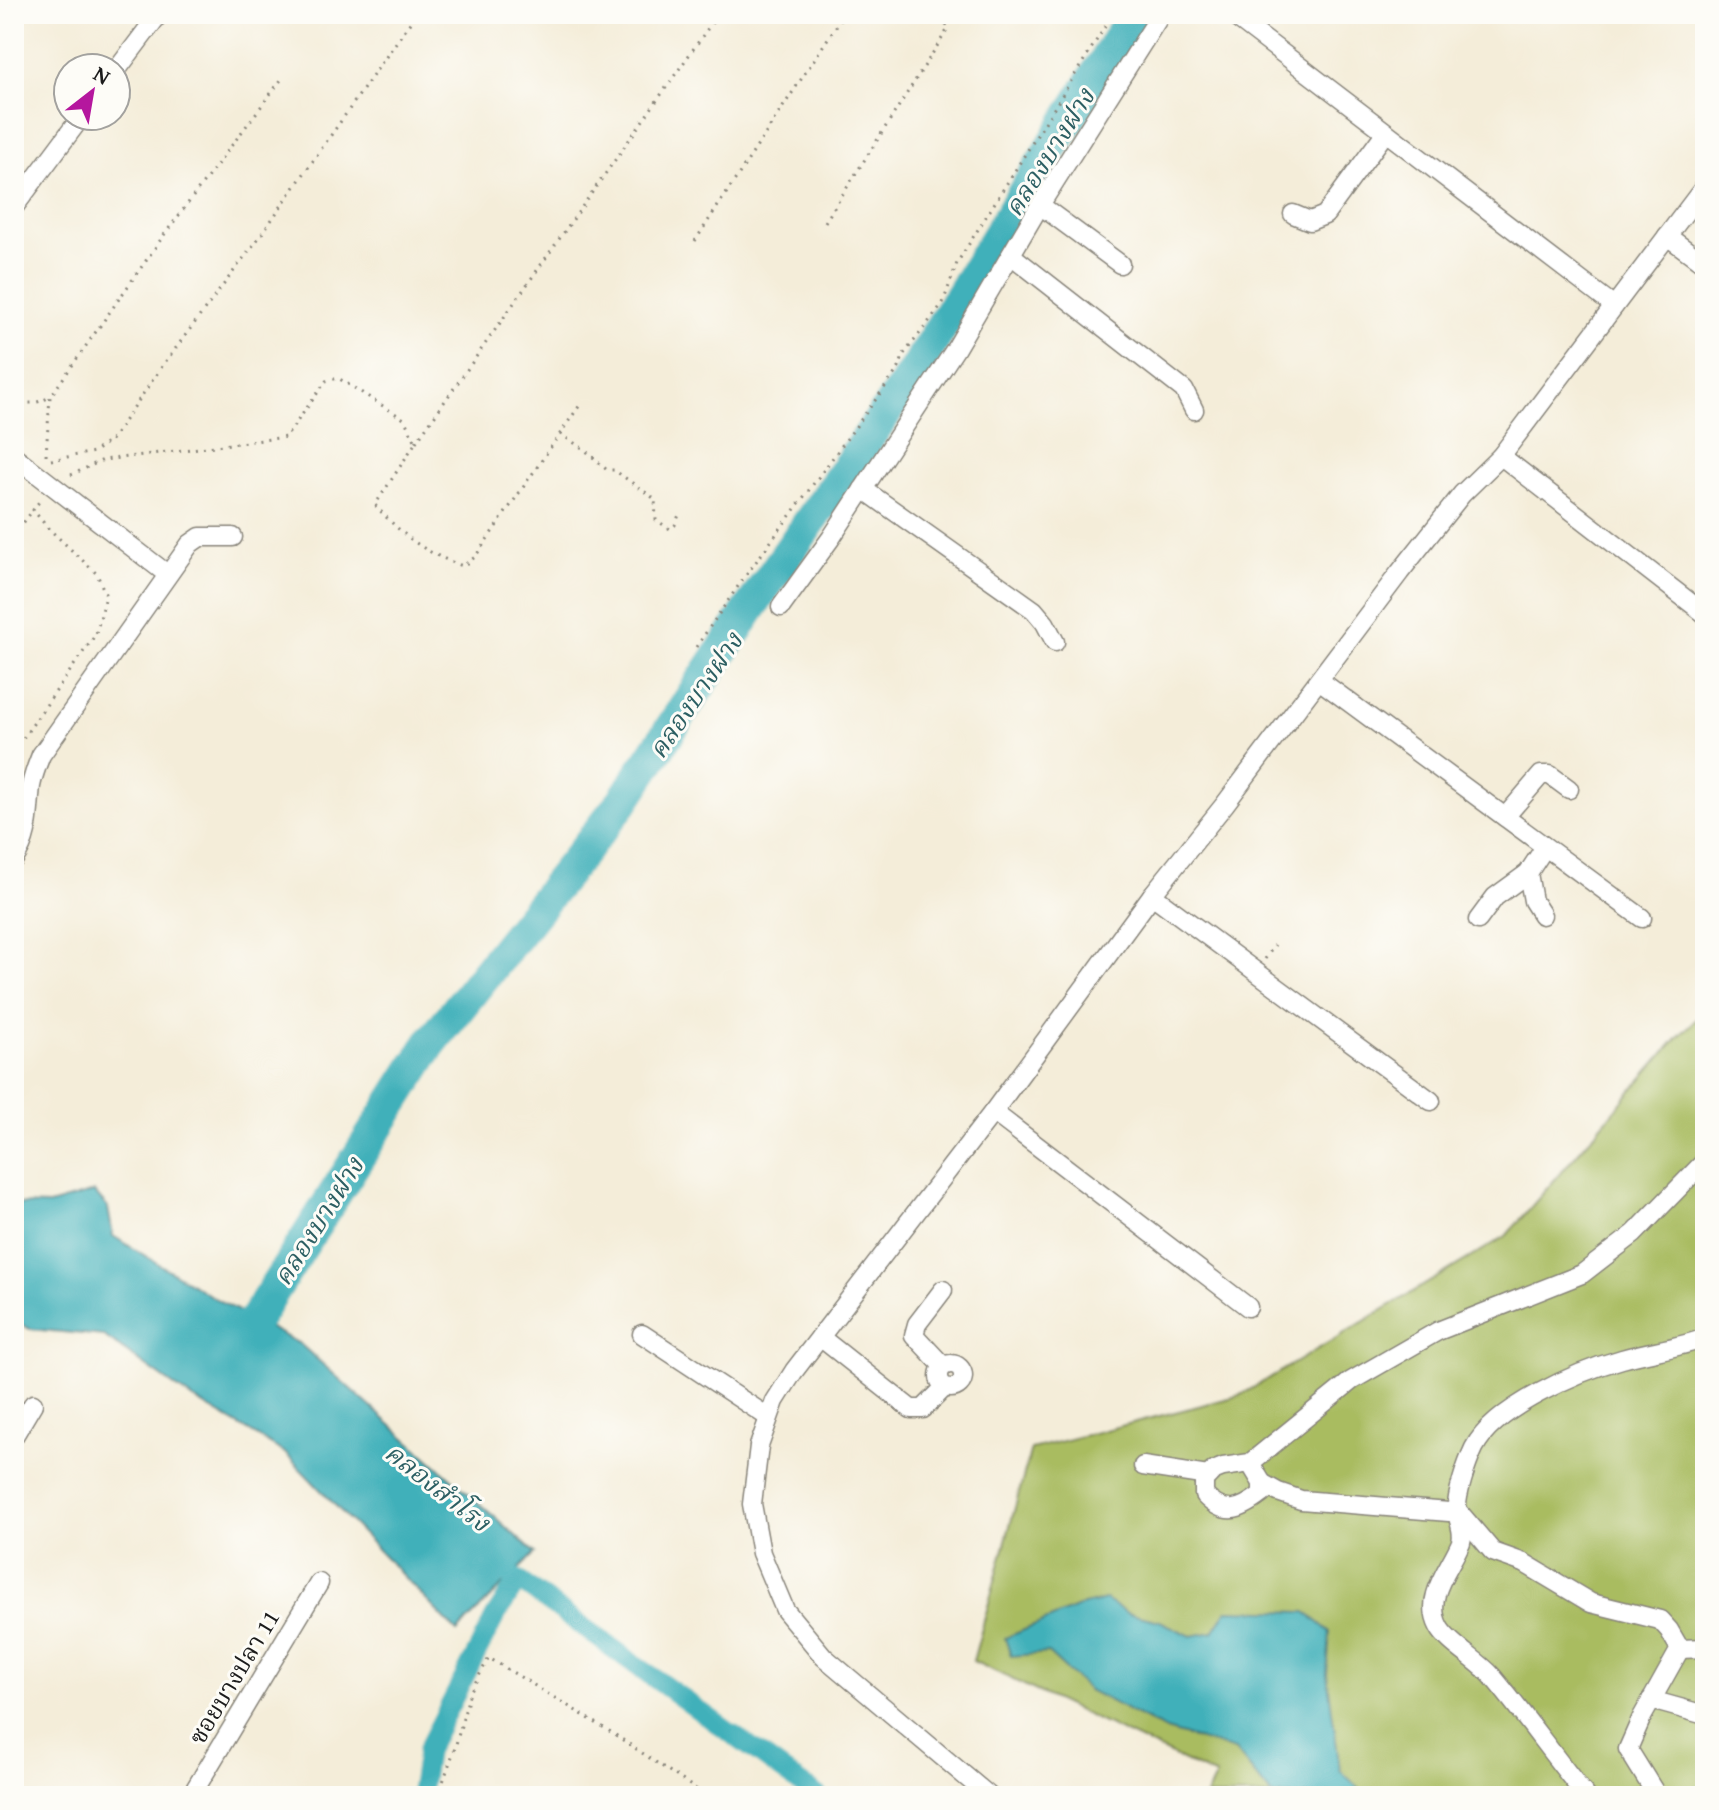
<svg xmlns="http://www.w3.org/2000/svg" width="1719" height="1810" font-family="'Gentium Book Plus','Noto Serif Thai',serif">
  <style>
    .green { fill: #a9bc60; stroke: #626c3e; stroke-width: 2 }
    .water { fill: #40b0ba; stroke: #2e666b; stroke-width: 2 }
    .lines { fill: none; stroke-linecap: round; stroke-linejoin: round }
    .canal { stroke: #40b0ba; stroke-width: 20 }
    .river { stroke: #40b0ba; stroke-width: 34 }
    .minor-casing { stroke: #88847a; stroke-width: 21 }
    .path { stroke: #88847a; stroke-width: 3; stroke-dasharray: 2 6; stroke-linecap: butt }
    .minor { stroke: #fff; stroke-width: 18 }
    .labels { text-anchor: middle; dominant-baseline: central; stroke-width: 6; stroke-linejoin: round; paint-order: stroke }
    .street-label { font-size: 24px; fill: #1c1c1c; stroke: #fdfcf7 }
    .water-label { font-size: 26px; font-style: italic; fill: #2c5f63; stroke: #fdfcf7 }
  </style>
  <rect width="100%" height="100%" fill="#fdfcf7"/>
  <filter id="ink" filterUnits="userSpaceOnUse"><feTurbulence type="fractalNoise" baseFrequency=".0125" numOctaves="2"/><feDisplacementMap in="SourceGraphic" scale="16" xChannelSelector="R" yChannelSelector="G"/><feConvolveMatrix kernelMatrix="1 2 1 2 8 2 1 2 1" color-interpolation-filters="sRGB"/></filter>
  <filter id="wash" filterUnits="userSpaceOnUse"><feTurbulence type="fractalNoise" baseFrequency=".006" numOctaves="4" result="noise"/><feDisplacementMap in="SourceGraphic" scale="32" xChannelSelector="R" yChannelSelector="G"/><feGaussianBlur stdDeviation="1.8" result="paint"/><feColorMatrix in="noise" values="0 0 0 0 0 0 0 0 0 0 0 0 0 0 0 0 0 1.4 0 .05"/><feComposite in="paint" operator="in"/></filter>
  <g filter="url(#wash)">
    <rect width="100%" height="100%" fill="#f4edd9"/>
    <polygon class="green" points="1705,1011 1705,1796 1206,1796 1216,1776 973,1661 1031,1449 1241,1395 1506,1236 1678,1037"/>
    <g class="water">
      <polygon points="94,1192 108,1208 113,1236 216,1299 300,1344 535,1553 457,1632 285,1453 187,1395 104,1336 30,1329 14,1321 14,1204 49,1205"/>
      <polygon points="1106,1600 1127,1613 1160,1621 1191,1636 1213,1632 1227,1610 1306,1612 1330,1632 1327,1674 1340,1770 1367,1796 1272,1796 1235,1750 1166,1730 1088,1690 1048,1653 1011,1656 1005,1638 1083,1605"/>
    </g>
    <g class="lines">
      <g class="canal">
        <polyline points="490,1560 818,1796"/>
        <polyline points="420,1796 427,1750 495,1617 517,1582"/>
      </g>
      <polyline class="river" points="231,1357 430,1044 623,801 763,589 913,373 1134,14"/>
    </g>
  </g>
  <g filter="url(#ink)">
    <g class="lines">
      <g class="minor-casing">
        <g id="minor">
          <polyline points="1231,14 1614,306"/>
          <polyline points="116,71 159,14"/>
          <polyline points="1040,205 1120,264"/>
          <polyline points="14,207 82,116"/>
          <polyline points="1293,214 1310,221 1325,215 1385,133"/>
          <polyline points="1667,236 1705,264"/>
          <polyline points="1011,255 1184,390 1194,410"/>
          <polyline points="14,456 167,574"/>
          <polyline points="1501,456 1705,614"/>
          <polyline points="863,489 1034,610 1045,623 1055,642"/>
          <polyline points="781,607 831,538 956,348 1040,205 1161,14"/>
          <polyline points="1319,680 1642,918"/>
          <polyline points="1505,817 1541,775 1550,775 1569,789"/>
          <path d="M14,859C30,837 28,812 31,786C33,776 37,765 41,755L190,544L200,537H233"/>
          <polyline points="1528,873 1533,901 1542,915"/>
          <polyline points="1152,895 1431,1101"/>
          <polyline points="1478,920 1495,897 1528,873 1545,847"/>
          <polyline points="993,1112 1248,1307"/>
          <polyline points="943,1290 917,1324 914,1335 943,1366"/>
          <polyline points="642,1334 768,1417"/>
          <polyline points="820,1337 911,1409 923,1409 945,1387"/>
          <circle cx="951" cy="1376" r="12"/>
          <polyline points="14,1436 33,1404"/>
          <path d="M1250,1463L1262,1483V1494C1240,1511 1225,1517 1204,1495V1480L1213,1471L1223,1467L1250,1463L1351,1381L1438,1331L1582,1274L1634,1234L1705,1161"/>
          <polyline points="1143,1466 1208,1476"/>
          <polyline points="1262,1483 1278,1492 1301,1500 1449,1512 1457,1510"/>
          <polyline points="1459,1512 1493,1552 1524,1563 1591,1603 1660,1620 1669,1630 1680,1649"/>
          <polyline points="1680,1649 1705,1648"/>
          <polyline points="1651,1700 1705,1715"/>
          <polyline points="191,1796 319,1583"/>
          <polyline points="989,1796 824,1657 785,1610 761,1553 752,1504 759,1446 775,1401 794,1371 993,1112 1152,895 1225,804 1400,572 1462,494 1501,456 1705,186"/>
          <path d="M1586,1796C1554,1757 1525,1715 1492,1676C1478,1660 1447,1643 1439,1627C1423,1597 1450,1569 1461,1542C1464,1532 1459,1523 1457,1513C1455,1497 1467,1463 1474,1448C1495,1407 1579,1371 1622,1359C1650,1351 1678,1348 1705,1338"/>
          <polyline points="1657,1796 1628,1749 1642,1717 1680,1649"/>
        </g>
      </g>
      <g class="path">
        <polyline points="825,222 948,29 941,14"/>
        <polyline points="695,241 844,14"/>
        <path d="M14,399C28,405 36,404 50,397"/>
        <polyline points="560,434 584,449 607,470 614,470 655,499 656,520 670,529 675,525 679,515"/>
        <polyline points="416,442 718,14"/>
        <polyline points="46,455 50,397 164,235 281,80"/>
        <polyline points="51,460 94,452 112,439 163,365 261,235 416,14"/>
        <path d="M71,475L103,460L286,437L326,381L338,378L404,419L416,442L375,505C402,535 424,553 463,566L475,557L582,402"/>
        <polyline points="14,535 33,510"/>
        <polyline points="696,647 741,582 899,368 904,354 943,303 957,263 1113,14"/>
        <polyline points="14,751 96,634 106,596 97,574 48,528 33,510 41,499"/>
        <polyline points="1265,959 1275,945"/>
        <polyline points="438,1796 455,1748 470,1692 489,1658 611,1732 706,1796"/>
      </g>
      <use href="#minor" class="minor"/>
    </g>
  </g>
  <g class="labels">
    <g class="street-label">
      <text transform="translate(234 1677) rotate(-59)">ซอยบางปลา 11</text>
    </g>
    <g class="water-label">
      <text transform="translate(1049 152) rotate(-58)">คลองบางฝาง</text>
      <text transform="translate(695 695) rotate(-56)">คลองบางฝาง</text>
      <text transform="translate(318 1221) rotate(-58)">คลองบางฝาง</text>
      <text transform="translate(438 1487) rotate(38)">คลองสำโรง</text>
    </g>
  </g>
  <rect width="1719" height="1810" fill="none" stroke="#fdfcf7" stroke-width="48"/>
  <g transform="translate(92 92) rotate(31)"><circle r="38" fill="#fdfcf7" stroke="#a3a29f" stroke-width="2"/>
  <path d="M0-6L14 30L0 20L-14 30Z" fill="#b5179e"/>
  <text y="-12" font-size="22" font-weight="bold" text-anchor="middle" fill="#1c1c1c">N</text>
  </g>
</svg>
